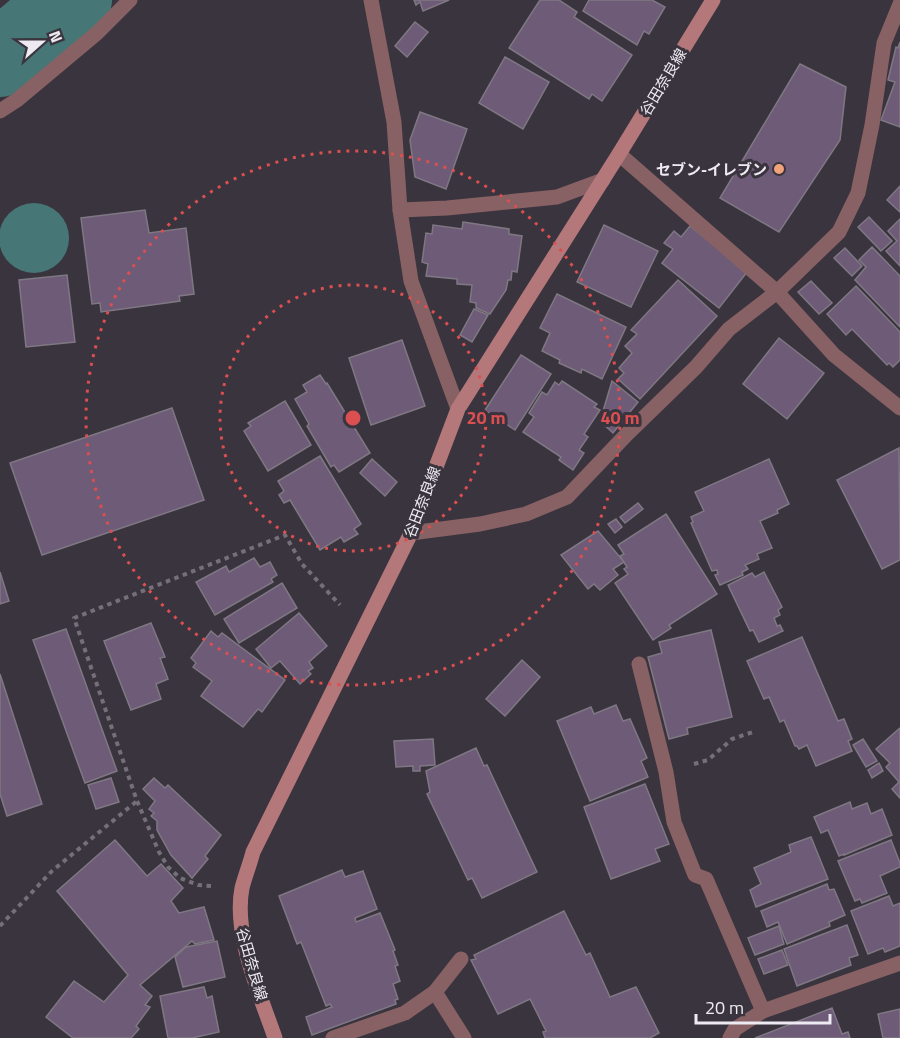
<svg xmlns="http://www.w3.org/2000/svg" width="900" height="1038" font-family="'Titillium Web','Noto Sans JP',sans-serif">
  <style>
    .water { fill: #477676 }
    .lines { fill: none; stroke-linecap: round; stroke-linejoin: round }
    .river { stroke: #477676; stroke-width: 80 }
    .building { fill: #6d5b78; stroke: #7f7883; stroke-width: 1.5 }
    .path { stroke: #746f78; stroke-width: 4; stroke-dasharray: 4.5 4.5; stroke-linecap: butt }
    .service { stroke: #876163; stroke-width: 15 }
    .minor { stroke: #876163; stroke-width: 15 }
    .secondary { stroke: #b4787b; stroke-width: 15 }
    .ring { fill: none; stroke: #db4f50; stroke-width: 3; stroke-dasharray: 3 6 }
    .poi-dot { fill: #f0a27a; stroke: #3a343e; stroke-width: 2 }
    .labels { text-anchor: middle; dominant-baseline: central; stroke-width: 6; stroke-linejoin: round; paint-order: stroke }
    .street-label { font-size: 15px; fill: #eeeaf1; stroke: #3a343e }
    .poi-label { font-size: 15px; font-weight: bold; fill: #eeeaf1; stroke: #3a343e; text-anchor: end }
    .centre { fill: #db4f50; stroke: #3a343e; stroke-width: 3 }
    .ring-label { font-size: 18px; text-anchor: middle; font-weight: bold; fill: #db4f50; stroke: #3a343e; stroke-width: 6; stroke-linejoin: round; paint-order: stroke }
  </style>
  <rect width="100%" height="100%" fill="#3a343e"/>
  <circle class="water" cx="34" cy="238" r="35"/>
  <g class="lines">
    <polyline class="river" points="0,57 20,44 72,0"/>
  </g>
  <g class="building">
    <polygon points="414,0 449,0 423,11 420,2 416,5"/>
    <polygon points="540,0 559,0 577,12 574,17 632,55 602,101 592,94 589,99 509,48"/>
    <polygon points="589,0 652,0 665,7 649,34 644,31 637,45 583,11"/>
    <polygon points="415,22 428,32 407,57 395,46"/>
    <polygon points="900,42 900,127 881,120 895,82 888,80 896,47 898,48"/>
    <polygon points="505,57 549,82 523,129 479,103"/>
    <polygon points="800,64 846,87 840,140 779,232 720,198"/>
    <polygon points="420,112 467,129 446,189 415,177 410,140"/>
    <polygon points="900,186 900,212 887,200"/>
    <polygon points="145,210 149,233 186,228 194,294 179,296 180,301 101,312 100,303 92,304 81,218"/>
    <polygon points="869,217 892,241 881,251 858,227"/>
    <polygon points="900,219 900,266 886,251 897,241 888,231"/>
    <polygon points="463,222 509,229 509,234 522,236 517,272 512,271 511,280 508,280 506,290 490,314 476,308 476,303 470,302 472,285 457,284 457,279 426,276 428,264 422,262 426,233 432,234 433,225 462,229"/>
    <polygon points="604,225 658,251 631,307 577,282"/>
    <polygon points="690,226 747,272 719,308 662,263 673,249 664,243 674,231 681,237"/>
    <polygon points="872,247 900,276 900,327 855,280 866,267 859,260"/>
    <polygon points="845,248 862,266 852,276 834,258"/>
    <polygon points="67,275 75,342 26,347 19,280"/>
    <polygon points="678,280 717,316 640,399 618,379 624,373 619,368 632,353 625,346 637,334 631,330"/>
    <polygon points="811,281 832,303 819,314 798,292"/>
    <polygon points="856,286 900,332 900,360 893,367 889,363 887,365 852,329 846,335 827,314"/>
    <polygon points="557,294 626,327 602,379 582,369 581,373 559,363 560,360 542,351 550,333 540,328"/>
    <polygon points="474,309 488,315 472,342 460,335"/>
    <polygon points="779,338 824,373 787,419 743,384"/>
    <polygon points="402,340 425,406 371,425 349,358"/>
    <polygon points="521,355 551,374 515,430 485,410"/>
    <polygon points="320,375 326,384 327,383 370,453 339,472 334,465 331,467 307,426 309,424 295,399 307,392 303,385"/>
    <polygon points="562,381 597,404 594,407 600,410 584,434 588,437 579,450 584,453 573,470 559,460 561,457 523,432 534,417 529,413 542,392 547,395 555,382 559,385"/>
    <polygon points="612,381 638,402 613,433 600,421"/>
    <polygon points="285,401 311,445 268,471 244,431 251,426 248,423"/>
    <polygon points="172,408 204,500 42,555 10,463"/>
    <polygon points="899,448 900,560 882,569 837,480"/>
    <polygon points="320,456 361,524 354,529 358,534 344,542 341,537 320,550 290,500 284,503 279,495 284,491 278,481"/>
    <polygon points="372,459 397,482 385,496 360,473"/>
    <polygon points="769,459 789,504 777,510 778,513 760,521 772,548 757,554 759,559 745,565 748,569 742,572 743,575 720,585 715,575 718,574 717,570 712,571 691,523 693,522 691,517 704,511 695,492"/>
    <polygon points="638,503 643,509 625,523 620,517"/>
    <polygon points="666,514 717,594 669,625 671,628 653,640 615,583 628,574 624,569 627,567 620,556 624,554 618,545"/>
    <polygon points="616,519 622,527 615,533 608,524"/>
    <polygon points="598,531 624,562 613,569 618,575 600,590 594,584 588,589 561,555"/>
    <polygon points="254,558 260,567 270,562 277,575 271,579 273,582 215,615 196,582 226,566 229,572"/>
    <polygon points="0,572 9,601 0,604"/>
    <polygon points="764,572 782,607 778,610 780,615 774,618 777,626 780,625 783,631 759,642 753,630 750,631 728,585 752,573 755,577"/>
    <polygon points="282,583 297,608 239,643 224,619"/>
    <polygon points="299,613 327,646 309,662 313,668 308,671 311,674 300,684 280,661 271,668 256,649"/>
    <polygon points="151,623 165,657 160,658 168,679 156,684 161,699 131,710 104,641"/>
    <polygon points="66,629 117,771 85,783 33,640"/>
    <polygon points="711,630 732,717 687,728 688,734 669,739 648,657 662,653 659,642"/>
    <polygon points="211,631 218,637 222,633 285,680 262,712 258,709 243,727 201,696 212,681 193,667 196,663 191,658"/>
    <polygon points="802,637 838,721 844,719 852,739 848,741 852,751 816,766 807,745 799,749 797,746 795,746 784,720 780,722 769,697 764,699 747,661"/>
    <polygon points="522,660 540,677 505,716 486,699"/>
    <polygon points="0,674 42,804 7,816 0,794"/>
    <polygon points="616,705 623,721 630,719 647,758 641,761 648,777 590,801 557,721 591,707 594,714"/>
    <polygon points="900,728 900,798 892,789 899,782 886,767 890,763 876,749"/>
    <polygon points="433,739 435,765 420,766 420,771 413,771 413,766 396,767 394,741"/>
    <polygon points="863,739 877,761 866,767 853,745"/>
    <polygon points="476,748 484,766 487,765 537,872 482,898 472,878 468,880 427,794 430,792 426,771"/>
    <polygon points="879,763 883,771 872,778 868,770"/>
    <polygon points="111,778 119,802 96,809 88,785"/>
    <polygon points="154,778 165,788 168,785 221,835 205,856 208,859 192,878 171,855 157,830 157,821 151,816 154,813 149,809 155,801 143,789"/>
    <polygon points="645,784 669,844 655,849 660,861 611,879 584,807"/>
    <polygon points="850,802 852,809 867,803 871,814 882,809 892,835 844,855 844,854 839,856 828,830 821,833 814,817"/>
    <polygon points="811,837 828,879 756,907 750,890 761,884 754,868 791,852 789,845"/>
    <polygon points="115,840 147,876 161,864 183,888 171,901 179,913 204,907 214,940 195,944 192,941 140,985 152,996 145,1005 150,1007 136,1026 139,1029 131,1038 73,1038 46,1017 74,981 104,1002 128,975 57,891"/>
    <polygon points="891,840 900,863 900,867 880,876 887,893 862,903 860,899 855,901 838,861"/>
    <polygon points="342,870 345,877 363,871 377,909 355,918 356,922 380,913 395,950 393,951 398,965 395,966 400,981 393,984 398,999 395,1000 396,1004 312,1035 306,1017 332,1007 330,1004 326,1006 301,942 297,944 279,896"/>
    <polygon points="827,884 829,890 834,889 845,915 829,922 830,926 787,944 778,922 767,927 761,911"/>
    <polygon points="889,896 893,906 900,903 900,946 885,952 883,948 868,954 851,911"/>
    <polygon points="564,911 586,955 590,953 610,997 636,987 659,1033 650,1038 545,1038 543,1032 546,1031 530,999 498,1014 471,960 476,959 474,955"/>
    <polygon points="847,925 858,955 849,958 851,965 797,986 784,949"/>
    <polygon points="779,926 784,944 755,955 748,938"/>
    <polygon points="217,941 225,977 183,987 175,957 186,947"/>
    <polygon points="782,950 788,965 764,974 758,959"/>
    <polygon points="204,987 207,998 212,996 219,1032 192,1038 168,1038 160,996"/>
    <polygon points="832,1008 842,1034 848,1032 850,1038 755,1038"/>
    <polygon points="900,1009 900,1038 883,1038 878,1014"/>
  </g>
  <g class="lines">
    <g class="path">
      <polyline points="694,764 708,760 732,739 756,731"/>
      <polyline points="211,886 198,885 180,878 168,867 159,852 137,801 74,618 285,535 302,564 340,605"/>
      <polyline points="0,926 52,871 137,801"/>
    </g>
    <polyline class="service" points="435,992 464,1038"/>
    <g class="minor">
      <polyline points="371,0 394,122 400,210 411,281 458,409"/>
      <polyline points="0,111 17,100 97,33 130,0"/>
      <polyline points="619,154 777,292 834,355 900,408"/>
      <polyline points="400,210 447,208 557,197 603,180"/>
      <polyline points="411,533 480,524 526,514 567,497 627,434 696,367 729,329 777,292 839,232 858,193 872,125 884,43 900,4"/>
      <polyline points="639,664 666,772 674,822 695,875 706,879 763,1011"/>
      <polyline points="333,1038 405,1013 435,992 461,959"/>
      <polyline points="730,1038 735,1029 763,1011 900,963"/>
    </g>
    <path class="secondary" d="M275,1038C260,994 233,935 242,888C245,876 250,864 253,852L411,533L458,409L619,154L713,0"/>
  </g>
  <g class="ring">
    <circle cx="353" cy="418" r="133"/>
    <circle cx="353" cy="418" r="267"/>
  </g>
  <circle class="poi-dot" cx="779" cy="169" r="6"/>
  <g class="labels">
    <g class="street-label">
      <text transform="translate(663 82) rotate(-59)">谷田奈良線</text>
      <text transform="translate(422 502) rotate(-69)">谷田奈良線</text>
      <text transform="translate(252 964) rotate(74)">谷田奈良線</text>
    </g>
    <g class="poi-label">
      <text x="767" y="169">セブン-イレブン</text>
    </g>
  </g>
  <circle cx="353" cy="418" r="9" class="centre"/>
  <g class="ring-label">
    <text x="486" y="424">20 m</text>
    <text x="620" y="424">40 m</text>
  </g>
  <g transform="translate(42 42) rotate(69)" stroke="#3a343e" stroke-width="4.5" paint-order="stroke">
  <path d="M0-4.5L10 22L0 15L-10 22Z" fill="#eeeaf1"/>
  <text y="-9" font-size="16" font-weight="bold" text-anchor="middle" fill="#eeeaf1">N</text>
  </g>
  <path d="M696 1014v9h134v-9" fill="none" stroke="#eeeaf1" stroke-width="3"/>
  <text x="705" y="1014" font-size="18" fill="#eeeaf1" stroke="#3a343e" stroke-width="4.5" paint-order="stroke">20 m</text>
</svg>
